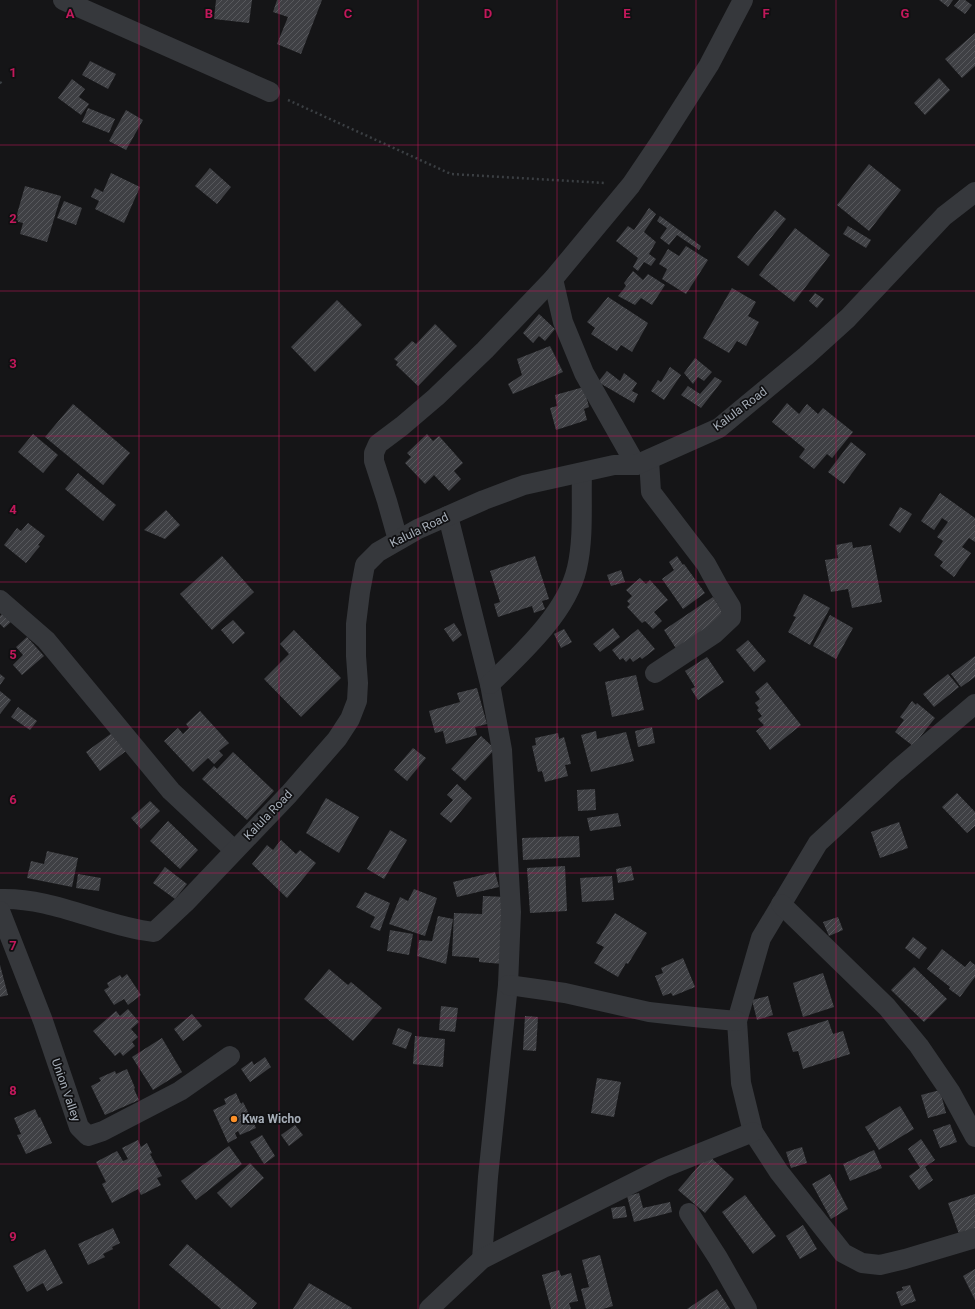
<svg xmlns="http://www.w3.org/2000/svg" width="975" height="1309" font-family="Roboto,sans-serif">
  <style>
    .building { fill: url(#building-hatch) }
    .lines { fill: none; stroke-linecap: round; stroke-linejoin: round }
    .path { stroke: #3b3f43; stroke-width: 2.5; stroke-dasharray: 2 3; stroke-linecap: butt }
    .minor { stroke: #36383c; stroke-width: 20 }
    .grid { fill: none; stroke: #c2185b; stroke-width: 1; stroke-opacity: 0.55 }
    .poi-dot { fill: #fb9028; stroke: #101012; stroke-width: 1.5 }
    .labels { text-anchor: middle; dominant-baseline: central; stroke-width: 3.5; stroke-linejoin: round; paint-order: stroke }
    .street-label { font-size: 12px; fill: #a6aeb8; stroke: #101012 }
    .poi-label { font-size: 12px; font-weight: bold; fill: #a6aeb8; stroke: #101012; text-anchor: start }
    .grid-label { font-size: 13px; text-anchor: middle; font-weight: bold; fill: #c2185b; stroke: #101012; stroke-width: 3.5; stroke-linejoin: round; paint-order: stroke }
  </style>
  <defs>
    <pattern id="building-hatch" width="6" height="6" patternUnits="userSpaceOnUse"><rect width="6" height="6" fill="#3f4044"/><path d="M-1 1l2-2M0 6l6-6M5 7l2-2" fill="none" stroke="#58595d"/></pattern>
  </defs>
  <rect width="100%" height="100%" fill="#151517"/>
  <g class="building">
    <polygon points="216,0 252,0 249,23 214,19"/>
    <polygon points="277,0 322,0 301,54 277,44 288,17 273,12"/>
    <polygon points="939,0 953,0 948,7"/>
    <polygon points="959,0 965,0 972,5 965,14 954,6"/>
    <polygon points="975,33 975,66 962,78 945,59"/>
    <polygon points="90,61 116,74 108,89 82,75"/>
    <polygon points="939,78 950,90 925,115 914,103"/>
    <polygon points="72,79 85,89 79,97 89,104 81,115 58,98"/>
    <polygon points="88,108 115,119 109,133 82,122"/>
    <polygon points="126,110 143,120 126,150 109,141"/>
    <polygon points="869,164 901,190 869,231 837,205"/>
    <polygon points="210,168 231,187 217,204 195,186"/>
    <polygon points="111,173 140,187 124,223 95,209 99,201 91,197 95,188 103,192"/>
    <polygon points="25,186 61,196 47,242 20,234 23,223 15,221"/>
    <polygon points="64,201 82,208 76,225 57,218"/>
    <polygon points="649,208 656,214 644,232 656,242 649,254 656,259 651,266 644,262 638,271 633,267 638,258 616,241 628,226 634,230"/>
    <polygon points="775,210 786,219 748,266 737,257"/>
    <polygon points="660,216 701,246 699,250 677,235 669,245 660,238 667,228 657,221"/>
    <polygon points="848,226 871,240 866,248 843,234"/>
    <polygon points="795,228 830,255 794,302 759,275"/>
    <polygon points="686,246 708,260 686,294 662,279 667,269 659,264 668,249 679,256"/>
    <polygon points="633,271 643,280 648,274 665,285 652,305 641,298 635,305 618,296 626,286 624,283"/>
    <polygon points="732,288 756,302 748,316 759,322 746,346 737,341 729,353 703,338"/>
    <polygon points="815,293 824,299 817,308 809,301"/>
    <polygon points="608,297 648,323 632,352 621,345 617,351 591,334 595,328 587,322"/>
    <polygon points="337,300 362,325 315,372 291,347"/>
    <polygon points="539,314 555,329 545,341 539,336 533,343 523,333"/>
    <polygon points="435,324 457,346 418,386 396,365 398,362 394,359 412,341 416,344"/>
    <polygon points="550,346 563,372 513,394 508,384 522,375 517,359"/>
    <polygon points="695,358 712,372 704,381 698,377 693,384 684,373"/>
    <polygon points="670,367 681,375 664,400 651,391 658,380 661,382"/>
    <polygon points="607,371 620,381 624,373 637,383 632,391 638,394 634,403 598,382"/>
    <polygon points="715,377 722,381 701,408 681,395 688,386 700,394"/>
    <polygon points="584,387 589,407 584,409 587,420 556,430 550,408 557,406 555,395"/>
    <polygon points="787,403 799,414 807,404 818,414 823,408 853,432 832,458 827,454 814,469 799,457 805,449 772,422"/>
    <polygon points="73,404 130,453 103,485 45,437"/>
    <polygon points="33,434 58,455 43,473 18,452"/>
    <polygon points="427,434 433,441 439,436 463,463 454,471 461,479 449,491 434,475 425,484 405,463 411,457 407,453"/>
    <polygon points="851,442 866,454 844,484 828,472"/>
    <polygon points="78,473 116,505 103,521 65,489"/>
    <polygon points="940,493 975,518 975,542 969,538 962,547 971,553 954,577 940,566 943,562 934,555 943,541 937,537 948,522 942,518 934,530 921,521"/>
    <polygon points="900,507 912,514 900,533 889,525"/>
    <polygon points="166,510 180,525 165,539 144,530"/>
    <polygon points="28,523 45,536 38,545 40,546 26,563 4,545 17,528 21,531"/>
    <polygon points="852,542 853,548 871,545 882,602 852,608 848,589 831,592 825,560 838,558 836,545"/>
    <polygon points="222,556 254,592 212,630 180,594"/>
    <polygon points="535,556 549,599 542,601 545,609 534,613 532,606 498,617 494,604 500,602 490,571"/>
    <polygon points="677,556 683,565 684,564 705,593 683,609 662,579 674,570 669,562"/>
    <polygon points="621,570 625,582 611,586 607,575"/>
    <polygon points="640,578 646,584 650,580 668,600 654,612 662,621 653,629 645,621 642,623 627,607 630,604 627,601 632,596 626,590"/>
    <polygon points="804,594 830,608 810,645 788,632 796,617 793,616"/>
    <polygon points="713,597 726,617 677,650 664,630"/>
    <polygon points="4,612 12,621 4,628 0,624 0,616"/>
    <polygon points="830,615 853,628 836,659 813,646"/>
    <polygon points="233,620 245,633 233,644 221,630"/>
    <polygon points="454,623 462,635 453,642 444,629"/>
    <polygon points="613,628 620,637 600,652 593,644"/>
    <polygon points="564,629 572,642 561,648 554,634"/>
    <polygon points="638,629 655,649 642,659 640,657 633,662 630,658 626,662 623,658 620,660 612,650"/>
    <polygon points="294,630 341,678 301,717 264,679 289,654 280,644"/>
    <polygon points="27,637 44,656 22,675 13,665 23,655 16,647"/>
    <polygon points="748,640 766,661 754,672 736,650"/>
    <polygon points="975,656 975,677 961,687 951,674"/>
    <polygon points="707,657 724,682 698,700 691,689 695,687 685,671"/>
    <polygon points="0,674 5,678 0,685"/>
    <polygon points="948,674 959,687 934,707 923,694"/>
    <polygon points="636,675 644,710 612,717 605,682"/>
    <polygon points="767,682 801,725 770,750 756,731 764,725 758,719 762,716 757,710 759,708 755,703 760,699 755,692"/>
    <polygon points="477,688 487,724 475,727 477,735 446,744 443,731 435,733 429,711 460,702 457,693"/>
    <polygon points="0,691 11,700 0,714"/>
    <polygon points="912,701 916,705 917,703 935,718 913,746 895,732 904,720 900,717"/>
    <polygon points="18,707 37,721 30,730 11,717"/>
    <polygon points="200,711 229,743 219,751 223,755 214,764 208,758 193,772 164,741 178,728 183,734 189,728 186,724"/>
    <polygon points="652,727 655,743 638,747 635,731"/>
    <polygon points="596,731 597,739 626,732 634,761 591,772 581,735"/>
    <polygon points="112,733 126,751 100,771 86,752"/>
    <polygon points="558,733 559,739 564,737 571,764 565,765 568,776 545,782 542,771 538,772 532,746 536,745 535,738"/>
    <polygon points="481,736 495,749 465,781 451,769"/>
    <polygon points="413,748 426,758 407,781 394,770"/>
    <polygon points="233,752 274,791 247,820 202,779 214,766 217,769"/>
    <polygon points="457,784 472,798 451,823 440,814 453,800 447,795"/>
    <polygon points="595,789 596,810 578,811 577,790"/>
    <polygon points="957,793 975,812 975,826 967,833 942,807"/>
    <polygon points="326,798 359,817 339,853 306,833"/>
    <polygon points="150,801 160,811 141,829 131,818"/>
    <polygon points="618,813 621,826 590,831 587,818"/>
    <polygon points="168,821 198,850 180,869 150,841"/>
    <polygon points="899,822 908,848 880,858 871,832"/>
    <polygon points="390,830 407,840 384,879 367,869"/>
    <polygon points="579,836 580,857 523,860 522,838"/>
    <polygon points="281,840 296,854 300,850 316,863 287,898 252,864 267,845 273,850"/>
    <polygon points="47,851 78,858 72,887 27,878 31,861 44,864"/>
    <polygon points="565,866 567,911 530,913 527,868"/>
    <polygon points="631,866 634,880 618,883 616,869"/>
    <polygon points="165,867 187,884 175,899 153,883"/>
    <polygon points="495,872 499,887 457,897 453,882"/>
    <polygon points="78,874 101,878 99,891 76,888"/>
    <polygon points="612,876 614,900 582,902 580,878"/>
    <polygon points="414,889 437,898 425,936 389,924 400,897 408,901"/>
    <polygon points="365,892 390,903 380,931 370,927 375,917 356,907"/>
    <polygon points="483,896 507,897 503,964 479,962 479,958 452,956 454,913 482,914"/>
    <polygon points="615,913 647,933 628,964 626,963 618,977 594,963 604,947 596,943"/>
    <polygon points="438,916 453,919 446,964 417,956 419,940 432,941"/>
    <polygon points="838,917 843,930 829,936 823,922"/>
    <polygon points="390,930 413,934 409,955 387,951"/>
    <polygon points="913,937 927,948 919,959 905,948"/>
    <polygon points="942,949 965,967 970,961 975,965 975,977 960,997 949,989 950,987 927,969"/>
    <polygon points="683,958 695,987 673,996 671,993 663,996 655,976 663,973 661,968"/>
    <polygon points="0,965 8,995 0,997"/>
    <polygon points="914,967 947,999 924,1022 891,990"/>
    <polygon points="329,969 348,985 351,982 382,1008 353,1041 304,999"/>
    <polygon points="823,973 834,1007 803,1017 793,983"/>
    <polygon points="127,974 141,995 128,1005 124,999 114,1005 104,990 109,987 107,983 120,975 122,978"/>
    <polygon points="768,996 773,1015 757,1020 752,1000"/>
    <polygon points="441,1006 458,1008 455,1032 439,1030"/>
    <polygon points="128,1009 139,1022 131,1029 138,1037 132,1042 135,1046 123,1056 120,1052 115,1056 93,1031 116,1011 120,1016"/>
    <polygon points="192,1014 202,1026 183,1041 174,1029"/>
    <polygon points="525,1016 538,1017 536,1051 523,1050"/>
    <polygon points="828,1020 833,1034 843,1031 850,1054 803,1069 798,1051 793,1052 787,1033"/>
    <polygon points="398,1028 412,1033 406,1049 392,1044"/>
    <polygon points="415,1036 445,1039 443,1067 413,1064"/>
    <polygon points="162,1038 182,1072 153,1090 132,1057"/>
    <polygon points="265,1057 271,1067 250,1082 241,1069 252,1061 254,1065"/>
    <polygon points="127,1069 135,1088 134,1089 139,1100 105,1115 91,1086 101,1081 99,1078 115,1071 116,1074"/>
    <polygon points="597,1078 621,1082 614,1117 591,1113"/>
    <polygon points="940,1090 946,1113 928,1118 921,1095"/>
    <polygon points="236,1093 241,1104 243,1102 256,1128 240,1135 238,1131 235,1133 237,1138 228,1143 213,1110 226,1104 224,1099"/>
    <polygon points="900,1106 914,1129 879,1150 865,1127"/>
    <polygon points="35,1109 39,1118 40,1117 52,1143 26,1154 17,1135 21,1134 14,1118"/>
    <polygon points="950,1124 957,1142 940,1148 933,1130"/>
    <polygon points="295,1125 303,1135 289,1146 281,1135"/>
    <polygon points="262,1135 275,1156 264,1164 250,1142"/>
    <polygon points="921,1139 935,1160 925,1167 933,1180 919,1190 909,1176 920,1168 908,1149"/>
    <polygon points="138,1140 141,1147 147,1143 152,1153 150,1154 162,1176 157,1178 161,1185 141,1195 138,1189 112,1203 102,1184 106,1182 96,1162 117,1151 123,1161 128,1159 122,1148"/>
    <polygon points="229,1146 242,1164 196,1200 181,1181"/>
    <polygon points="802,1147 807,1163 791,1168 786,1152"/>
    <polygon points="874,1150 882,1168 850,1181 843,1164"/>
    <polygon points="708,1155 734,1179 705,1213 678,1190"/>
    <polygon points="250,1163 264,1178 231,1208 217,1193"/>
    <polygon points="830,1174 848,1209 831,1219 812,1184"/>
    <polygon points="639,1193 643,1208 670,1202 672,1212 634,1222 627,1196"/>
    <polygon points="975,1194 975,1229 959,1234 948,1203"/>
    <polygon points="745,1195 776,1236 753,1254 722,1212"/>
    <polygon points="625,1206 627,1217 613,1219 611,1208"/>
    <polygon points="803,1225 817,1249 800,1259 786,1236"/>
    <polygon points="113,1228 120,1243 112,1247 113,1249 103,1254 105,1257 88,1265 78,1244"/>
    <polygon points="187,1244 257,1303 252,1309 221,1309 169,1265"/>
    <polygon points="45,1249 63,1283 47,1291 43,1283 27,1292 13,1266"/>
    <polygon points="600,1255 613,1306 603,1309 586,1309 581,1289 589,1287 582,1260"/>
    <polygon points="975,1269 975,1300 963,1276"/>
    <polygon points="559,1270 561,1276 571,1273 578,1301 569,1303 571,1309 551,1309 542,1275"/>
    <polygon points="309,1283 352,1308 351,1309 293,1309"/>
    <polygon points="910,1285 916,1301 901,1306 896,1292 903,1290 902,1287"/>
    <polygon points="717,1289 730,1309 687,1309"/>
  </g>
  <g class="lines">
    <g class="path">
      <polyline points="0,82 2,84"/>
      <polyline points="288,100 451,174 605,183"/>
    </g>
    <g class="minor">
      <polyline points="63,0 270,92"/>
      <polyline points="553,279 563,322 584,373 636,465"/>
      <polyline points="649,460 651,492 706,564 718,586 731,607 731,618 714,634 655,673"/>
      <polyline points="448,516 490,684 502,750 511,912 508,985 488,1177 482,1259"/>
      <polyline points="398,540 387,501 374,461 374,453 378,444 402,426 436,397 485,350 553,279 631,185 660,142 709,65 743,0"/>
      <polyline points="0,600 46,640 171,791 234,850"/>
      <path d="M490,684C522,653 567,612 577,568C584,537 581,504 582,473"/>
      <polyline points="975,704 896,771 818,843 761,938 737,1021 741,1083 753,1132 779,1172 843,1253 862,1263 880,1265 905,1259 975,1238"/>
      <path d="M0,899C53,897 102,926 154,932L185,903L289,794L337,739L350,719L357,701L358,683L356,656V624L360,592L365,565L378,552L418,529L484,500L524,485L614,465H636L719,428L806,356L848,318L944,216L975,192"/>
      <polyline points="781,904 887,1007 919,1046 951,1093 975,1137"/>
      <polyline points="0,911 43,1021 79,1127 88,1136 103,1131 180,1091 230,1056"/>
      <polyline points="508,985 565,993 649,1012 694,1017 737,1021"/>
      <polyline points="689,1213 718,1258 747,1309"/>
      <polyline points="429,1309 482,1259 663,1168 753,1132"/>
    </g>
  </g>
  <path class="grid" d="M139,0V1309M279,0V1309M418,0V1309M557,0V1309M696,0V1309M836,0V1309M0,145H975M0,291H975M0,436H975M0,582H975M0,727H975M0,873H975M0,1018H975M0,1164H975"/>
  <circle class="poi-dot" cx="234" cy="1119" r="4"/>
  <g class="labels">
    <g class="street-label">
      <text transform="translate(740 409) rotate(-37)">Kalula Road</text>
      <text transform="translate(419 530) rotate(-26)">Kalula Road</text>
      <text transform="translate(268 815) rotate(-46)">Kalula Road</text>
      <text transform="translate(66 1090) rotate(71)">Union Valley</text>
    </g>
    <g class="poi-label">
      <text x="242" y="1119">Kwa Wicho</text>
    </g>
  </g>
  <g class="grid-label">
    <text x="70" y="18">A</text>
    <text x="209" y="18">B</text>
    <text x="348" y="18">C</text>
    <text x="488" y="18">D</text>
    <text x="627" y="18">E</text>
    <text x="766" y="18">F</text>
    <text x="905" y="18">G</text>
    <text x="13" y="77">1</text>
    <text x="13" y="223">2</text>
    <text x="13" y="368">3</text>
    <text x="13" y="514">4</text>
    <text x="13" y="659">5</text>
    <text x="13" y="804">6</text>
    <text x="13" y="950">7</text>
    <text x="13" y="1095">8</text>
    <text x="13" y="1241">9</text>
  </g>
</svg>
